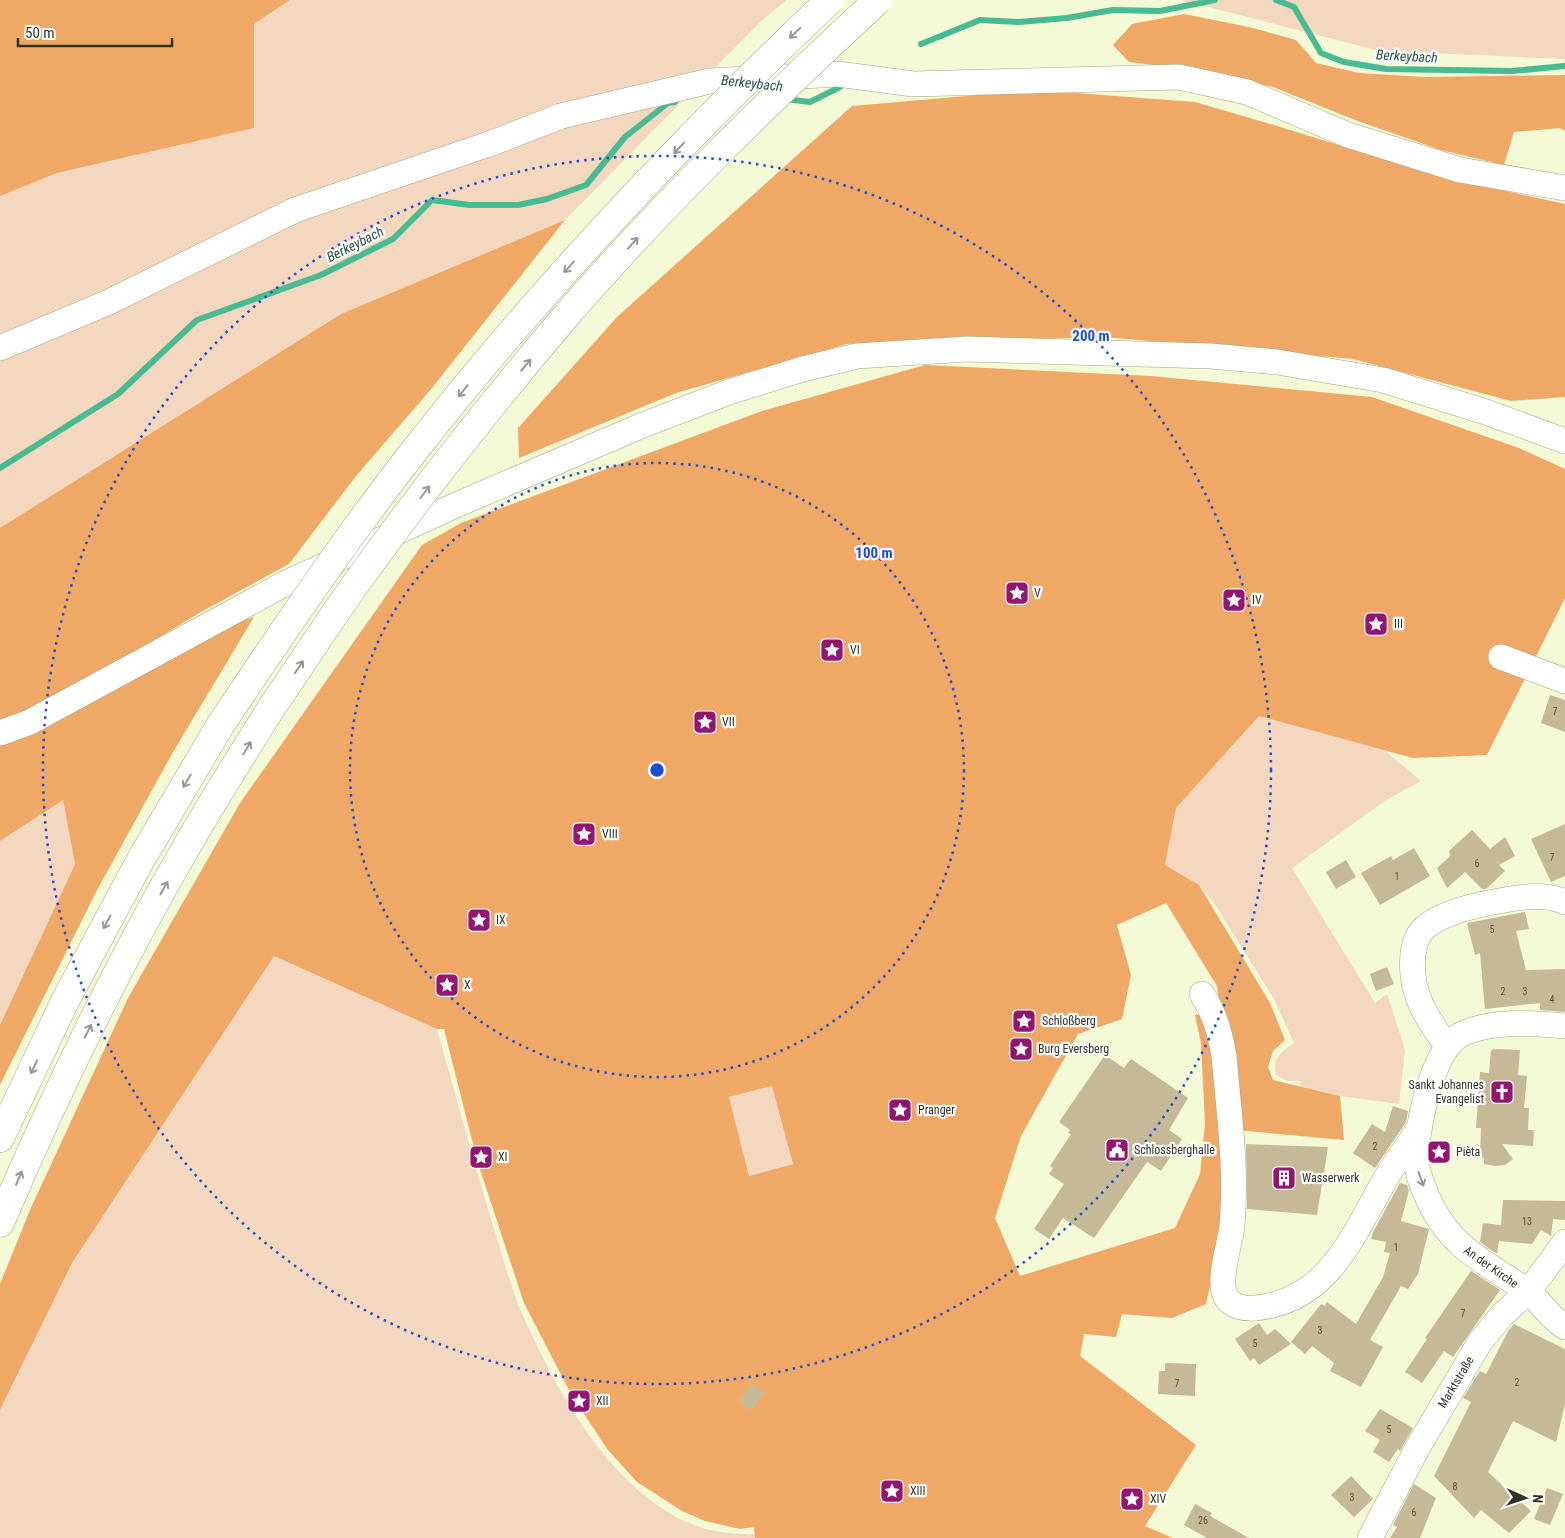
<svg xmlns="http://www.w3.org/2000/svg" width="1565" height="1538" font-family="'Roboto Condensed',sans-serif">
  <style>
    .green { fill: #f4d7bf }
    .forest { fill: #f0a866; fill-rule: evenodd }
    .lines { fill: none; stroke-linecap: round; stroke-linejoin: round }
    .stream { stroke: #49bb93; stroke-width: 6 }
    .building { fill: #c6b997 }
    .minor-casing { stroke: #a1a684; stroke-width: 26 }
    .highway-casing { stroke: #a1a684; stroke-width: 29 }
    .minor { stroke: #fff; stroke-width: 25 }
    .highway { stroke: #fff; stroke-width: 28 }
    .highway-bridge-casing { stroke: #a1a684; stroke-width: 29; stroke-linecap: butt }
    .highway-bridge { stroke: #fff; stroke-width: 28 }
    .oneway { stroke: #989892 }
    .ring { fill: none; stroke: #1d4ed8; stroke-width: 2.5; stroke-dasharray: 2.5 5 }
    .labels { text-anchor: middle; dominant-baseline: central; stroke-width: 4.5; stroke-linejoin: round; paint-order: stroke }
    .number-label { font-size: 10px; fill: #565441 }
    .poi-label { font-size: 12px; fill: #303224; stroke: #fff; text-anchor: start }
    .street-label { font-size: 12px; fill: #303224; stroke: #fff }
    .water-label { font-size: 14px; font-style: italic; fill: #265543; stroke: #fff }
    .centre { fill: #1d4ed8; stroke: #fff; stroke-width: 2.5 }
    .ring-label { font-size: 15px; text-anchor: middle; font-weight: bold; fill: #1d4ed8; stroke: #fff; stroke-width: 4.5; stroke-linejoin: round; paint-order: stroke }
  </style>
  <rect width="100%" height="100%" fill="#f4fad5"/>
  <g class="green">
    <polygon points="290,0 787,0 762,20 565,220 341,314 0,528 0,196 57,173 254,128 254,24"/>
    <polygon points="1181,0 1565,0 1565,59 1380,51"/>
    <path d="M1259,716L1384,750L1421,781L1386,800L1292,868L1375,1003L1387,994L1405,1050L1399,1104L1340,1096L1301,1086V1081H1287L1276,1075C1272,1058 1281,1052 1294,1043L1274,999L1214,903L1199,885L1165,865L1176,808Z"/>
    <polygon points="63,799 75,864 0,1025 0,841"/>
    <path d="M274,956L437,1029C455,1094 473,1158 492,1223C502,1253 510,1287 523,1316C559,1395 614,1498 702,1528C718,1533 738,1534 755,1534V1538H0V1410L72,1263Z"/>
    <polygon points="773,1086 793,1164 749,1176 729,1097"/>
  </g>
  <g class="forest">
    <polygon points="0,0 290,0 254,24 254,128 57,173 0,196"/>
    <polygon points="1184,14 1249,27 1296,40 1316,63 1359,73 1425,77 1565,75 1565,131 1560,128 1514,132 1504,165 1441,150 1355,120 1273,87 1188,69 1129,62 1113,45 1132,24"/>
    <polygon points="1036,90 1195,102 1274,125 1438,176 1565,204 1565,397 1511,401 1353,359 1105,337 847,344 676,393 519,458 518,428 617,317 852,106"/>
    <polygon points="565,220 432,388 356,476 289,564 201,612 123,659 29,709 0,720 0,528 341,314"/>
    <path d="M925,365L1151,376L1372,397L1519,448L1565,469V598L1487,755L1413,758L1259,716L1176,808L1165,865L1199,885L1270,1003L1285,1040L1273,1051L1268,1067L1273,1080L1340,1096L1344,1140L1236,1130L1217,986L1166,903L1117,925L1131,975L1122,1019L1078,1034L1021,1136L995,1218L1020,1276L1175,1228L1200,1174L1205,1123L1201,1043L1195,1015L1206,1014L1220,1099L1223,1226L1206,1304L1172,1318L1122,1314L1116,1337L1084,1334L1080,1356L1196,1445L1145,1526L1173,1538H755L754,1527L740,1529L705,1521L682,1511L637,1482L608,1450L572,1396L524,1303L477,1160L444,1029H437L274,956L72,1263L0,1410V1284L30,1210L128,998L240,803L422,545L461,523L762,411ZM772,1086L793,1164L749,1176L729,1097Z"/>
    <polygon points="254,617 173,752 96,892 0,1085 0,1025 75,864 63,800 0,841 0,744 234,624"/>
  </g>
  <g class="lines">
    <g class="stream">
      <polyline points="1276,0 1294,7 1321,53 1344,62 1386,69 1512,71 1565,66"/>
      <polyline points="921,44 980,20 1019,22 1067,18 1113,10 1160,11 1215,0"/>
      <polyline points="785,99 810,102 840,87"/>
      <polyline points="0,468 118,394 197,320 321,275 393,239 432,200 469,205 518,205 547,199 586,185 625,137 668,103 675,102"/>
    </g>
  </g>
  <g class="building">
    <polygon points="1550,695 1565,700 1565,732 1541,723"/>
    <polygon points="1565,824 1565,876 1551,882 1531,839"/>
    <polygon points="1472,830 1490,849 1505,837 1515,856 1499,865 1505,871 1486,889 1482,889 1465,872 1447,888 1437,868 1450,856 1449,851"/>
    <polygon points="1414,848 1430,876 1380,905 1361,873 1391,856 1393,860"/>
    <polygon points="1346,860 1356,877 1336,889 1326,872"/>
    <polygon points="1525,912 1529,929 1516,931 1526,970 1565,969 1565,1012 1540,1010 1540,1003 1485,1009 1480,953 1475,955 1467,923"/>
    <polygon points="1387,967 1394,984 1376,991 1370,974"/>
    <polygon points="1497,1049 1520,1050 1518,1075 1527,1076 1524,1108 1529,1108 1528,1130 1534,1130 1533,1146 1502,1144 1513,1159 1505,1165 1495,1166 1484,1164 1484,1159 1480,1155 1481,1128 1476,1128 1480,1072 1489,1073 1491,1050"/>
    <polygon points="1105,1055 1124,1068 1131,1059 1188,1098 1169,1130 1182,1139 1161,1171 1147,1162 1094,1238 1063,1218 1049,1239 1034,1229 1064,1184 1049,1174 1053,1168 1050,1166 1071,1134 1068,1133 1070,1130 1059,1122"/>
    <polygon points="1393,1106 1408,1111 1406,1122 1375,1168 1353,1153 1372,1124 1385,1132"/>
    <polygon points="1246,1144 1328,1147 1317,1215 1247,1209"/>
    <polygon points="1400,1183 1407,1185 1409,1190 1401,1221 1429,1229 1418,1274 1408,1289 1401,1286 1370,1340 1383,1347 1361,1387 1330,1371 1334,1363 1312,1346 1305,1354 1291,1342 1321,1304 1325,1306 1327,1302 1356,1324 1383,1277 1390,1253 1384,1252 1386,1242 1371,1239 1373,1232"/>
    <polygon points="1503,1200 1565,1201 1565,1220 1553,1219 1551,1236 1541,1230 1532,1244 1499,1241 1497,1254 1480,1242 1483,1223 1501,1225"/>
    <polygon points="1471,1271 1500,1290 1453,1357 1444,1351 1422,1383 1405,1372 1427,1339 1425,1338"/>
    <polygon points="1259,1323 1267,1335 1275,1329 1291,1344 1259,1365 1254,1358 1250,1361 1235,1339"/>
    <polygon points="1514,1324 1565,1349 1565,1404 1556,1442 1513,1421 1488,1472 1531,1511 1509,1533 1481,1510 1474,1518 1434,1476 1471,1402 1463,1398 1480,1371 1486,1374 1508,1331"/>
    <polygon points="1165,1363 1196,1364 1195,1396 1158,1394 1159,1371 1165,1371"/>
    <polygon points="752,1384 765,1393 751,1411 739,1401"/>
    <polygon points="1380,1409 1413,1428 1400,1451 1398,1449 1389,1462 1373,1452 1380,1440 1365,1431"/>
    <polygon points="1351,1476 1373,1499 1354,1517 1331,1495"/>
    <polygon points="1414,1484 1436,1498 1420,1538 1390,1538 1397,1527 1393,1525"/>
    <polygon points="1547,1488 1563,1494 1550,1525 1534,1519"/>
    <polygon points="1195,1504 1212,1513 1210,1516 1249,1538 1207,1538 1184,1525"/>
  </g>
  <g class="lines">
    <g class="minor-casing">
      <g id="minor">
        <polyline points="0,348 109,302 295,210 492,143 561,116 710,81 838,74 913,84 1179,77 1247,92 1348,135 1460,170 1565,188"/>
        <polyline points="1501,657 1565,681"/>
        <polyline points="0,733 30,722 288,582 463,502 643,425 729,392 803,369 857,356 967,349 1211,356 1277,362 1383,380 1486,412 1565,441"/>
        <path d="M1202,994C1215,1014 1220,1033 1224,1056C1229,1113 1237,1169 1232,1226C1230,1245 1217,1280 1226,1297C1232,1307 1245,1309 1256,1308C1327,1301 1352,1238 1382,1185C1392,1166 1406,1149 1417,1131"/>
        <path d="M1565,1026C1533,1023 1489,1020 1460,1035C1432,1050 1414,1134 1417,1164C1418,1178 1426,1194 1432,1207C1455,1251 1489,1264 1527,1291C1541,1302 1550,1318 1565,1327"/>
        <path d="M1447,1045C1426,1019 1409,990 1413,955C1414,943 1418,932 1428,925C1446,912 1472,906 1493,902C1517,898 1542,892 1565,902"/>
        <polyline points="1370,1538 1418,1447 1480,1342 1502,1315 1528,1292 1565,1242"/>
      </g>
    </g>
    <g class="highway-casing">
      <g id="highway">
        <polyline points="0,1138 65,1001 140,861 221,724"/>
        <path d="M0,1223C55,1094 116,968 187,846C214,799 243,753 272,707"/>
      </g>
    </g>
    <use href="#minor" class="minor"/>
    <use href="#highway" class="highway"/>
    <g class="highway-bridge-casing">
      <g id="highway-bridge">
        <path d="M272,707C303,662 332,616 365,571C428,484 495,399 565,317C662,205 769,101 878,0"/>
        <path d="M221,724C282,633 343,542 411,455C538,292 680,142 830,0"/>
      </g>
    </g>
    <use href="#highway-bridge" class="highway-bridge"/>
  </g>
  <defs><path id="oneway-shaft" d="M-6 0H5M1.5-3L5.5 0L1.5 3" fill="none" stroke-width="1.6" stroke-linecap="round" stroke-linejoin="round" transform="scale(1.25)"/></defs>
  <g class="oneway">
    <use href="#oneway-shaft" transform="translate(795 33) rotate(137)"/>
    <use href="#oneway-shaft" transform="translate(679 148) rotate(134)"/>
    <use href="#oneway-shaft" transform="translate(633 243) rotate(-48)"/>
    <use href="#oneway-shaft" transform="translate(569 267) rotate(132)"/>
    <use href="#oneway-shaft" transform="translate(526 365) rotate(-50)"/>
    <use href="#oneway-shaft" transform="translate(463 391) rotate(129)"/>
    <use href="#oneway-shaft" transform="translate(425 492) rotate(-53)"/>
    <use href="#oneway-shaft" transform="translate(299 667) rotate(-56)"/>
    <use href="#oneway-shaft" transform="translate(247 748) rotate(-59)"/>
    <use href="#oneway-shaft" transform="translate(187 781) rotate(121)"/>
    <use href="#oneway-shaft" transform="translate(164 888) rotate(-61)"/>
    <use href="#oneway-shaft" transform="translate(107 922) rotate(118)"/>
    <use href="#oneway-shaft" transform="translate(88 1031) rotate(-64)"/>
    <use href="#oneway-shaft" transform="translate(34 1067) rotate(115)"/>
    <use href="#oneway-shaft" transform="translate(19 1178) rotate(-67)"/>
    <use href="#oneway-shaft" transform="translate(1421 1179) rotate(70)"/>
  </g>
  <g class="ring">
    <circle cx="657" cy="770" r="307"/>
    <circle cx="657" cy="770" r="614"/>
  </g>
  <defs>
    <g id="sight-square" transform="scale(1.25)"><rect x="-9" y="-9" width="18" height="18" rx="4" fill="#94156f" stroke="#fff"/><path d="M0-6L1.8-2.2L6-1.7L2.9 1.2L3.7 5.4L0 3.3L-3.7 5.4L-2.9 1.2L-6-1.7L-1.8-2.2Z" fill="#fff"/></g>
    <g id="church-square" transform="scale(1.25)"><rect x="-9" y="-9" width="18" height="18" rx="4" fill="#94156f" stroke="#fff"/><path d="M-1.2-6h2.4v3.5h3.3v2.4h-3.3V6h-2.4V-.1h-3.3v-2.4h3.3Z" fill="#fff"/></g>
    <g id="civic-square" transform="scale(1.25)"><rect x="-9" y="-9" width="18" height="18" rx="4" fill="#94156f" stroke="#fff"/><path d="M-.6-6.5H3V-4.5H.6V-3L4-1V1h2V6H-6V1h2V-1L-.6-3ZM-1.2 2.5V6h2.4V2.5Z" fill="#fff"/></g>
    <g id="building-square" transform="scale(1.25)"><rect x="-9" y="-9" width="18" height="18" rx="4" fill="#94156f" stroke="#fff"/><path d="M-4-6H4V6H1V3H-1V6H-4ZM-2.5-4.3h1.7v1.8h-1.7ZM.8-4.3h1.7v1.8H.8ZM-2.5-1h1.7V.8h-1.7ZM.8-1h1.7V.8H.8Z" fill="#fff"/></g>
  </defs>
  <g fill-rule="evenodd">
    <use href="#sight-square" x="1017" y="593"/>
    <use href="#sight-square" x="1234" y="600"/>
    <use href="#sight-square" x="1376" y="624"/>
    <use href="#sight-square" x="832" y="650"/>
    <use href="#sight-square" x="705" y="722"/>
    <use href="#sight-square" x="584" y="834"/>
    <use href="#sight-square" x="479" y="920"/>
    <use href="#sight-square" x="447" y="985"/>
    <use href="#sight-square" x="1024" y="1021"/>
    <use href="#sight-square" x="1021" y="1049"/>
    <use href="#church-square" x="1502" y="1092"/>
    <use href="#sight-square" x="900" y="1110"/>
    <use href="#civic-square" x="1117" y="1150"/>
    <use href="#sight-square" x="1439" y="1152"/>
    <use href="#sight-square" x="481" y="1157"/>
    <use href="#building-square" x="1284" y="1178"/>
    <use href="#sight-square" x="579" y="1401"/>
    <use href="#sight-square" x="892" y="1491"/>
    <use href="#sight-square" x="1132" y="1499"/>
  </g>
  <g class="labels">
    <g class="number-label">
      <text x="1555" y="711">7</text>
      <text x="1552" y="857">7</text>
      <text x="1477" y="863">6</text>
      <text x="1397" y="876">1</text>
      <text x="1492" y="929">5</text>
      <text x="1503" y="991">2</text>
      <text x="1525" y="991">3</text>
      <text x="1552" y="999">4</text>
      <text x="1375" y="1146">2</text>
      <text x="1527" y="1221">13</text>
      <text x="1396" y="1247">1</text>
      <text x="1463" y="1313">7</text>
      <text x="1320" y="1330">3</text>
      <text x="1255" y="1343">5</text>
      <text x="1517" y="1382">2</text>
      <text x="1177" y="1383">7</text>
      <text x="1389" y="1429">5</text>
      <text x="1455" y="1486">8</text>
      <text x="1352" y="1497">3</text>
      <text x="1414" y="1512">6</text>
      <text x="1203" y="1520">26</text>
    </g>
    <g class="poi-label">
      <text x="1034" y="593">V</text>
      <text x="1252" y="600">IV</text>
      <text x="1394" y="624">III</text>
      <text x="850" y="650">VI</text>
      <text x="722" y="722">VII</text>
      <text x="602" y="834">VIII</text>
      <text x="496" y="920">IX</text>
      <text x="464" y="985">X</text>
      <text x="1042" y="1021">Schloßberg</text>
      <text x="1038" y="1049">Burg Eversberg</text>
      <text x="1484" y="1085" text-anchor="end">Sankt Johannes<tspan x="1484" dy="14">Evangelist</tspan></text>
      <text x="918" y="1110">Pranger</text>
      <text x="1134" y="1150">Schlossberghalle</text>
      <text x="1456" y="1152">Pièta</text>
      <text x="498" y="1157">XI</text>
      <text x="1302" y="1178">Wasserwerk</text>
      <text x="596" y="1401">XII</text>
      <text x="910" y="1491">XIII</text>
      <text x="1150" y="1499">XIV</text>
    </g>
    <g class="street-label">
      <text transform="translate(1491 1267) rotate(35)">An der Kirche</text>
      <text transform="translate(1456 1382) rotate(-59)">Marktstraße</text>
    </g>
    <g class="water-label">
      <text transform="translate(1407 56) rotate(3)">Berkeybach</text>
      <text transform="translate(752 83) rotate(6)">Berkeybach</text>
      <text transform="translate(355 244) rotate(-27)">Berkeybach</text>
    </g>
  </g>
  <circle cx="657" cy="770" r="8" class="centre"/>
  <g class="ring-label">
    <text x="1091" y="341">200 m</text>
    <text x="874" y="558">100 m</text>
  </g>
  <g transform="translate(1525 1498) rotate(93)" stroke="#ffffff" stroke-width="4" paint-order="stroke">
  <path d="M0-4L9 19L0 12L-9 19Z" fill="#303224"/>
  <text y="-8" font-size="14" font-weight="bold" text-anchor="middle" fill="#303224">N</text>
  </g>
  <path d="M18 38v8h154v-8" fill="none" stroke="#303224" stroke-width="2.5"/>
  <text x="25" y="38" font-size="15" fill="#303224" stroke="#ffffff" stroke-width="4" paint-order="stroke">50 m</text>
</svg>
